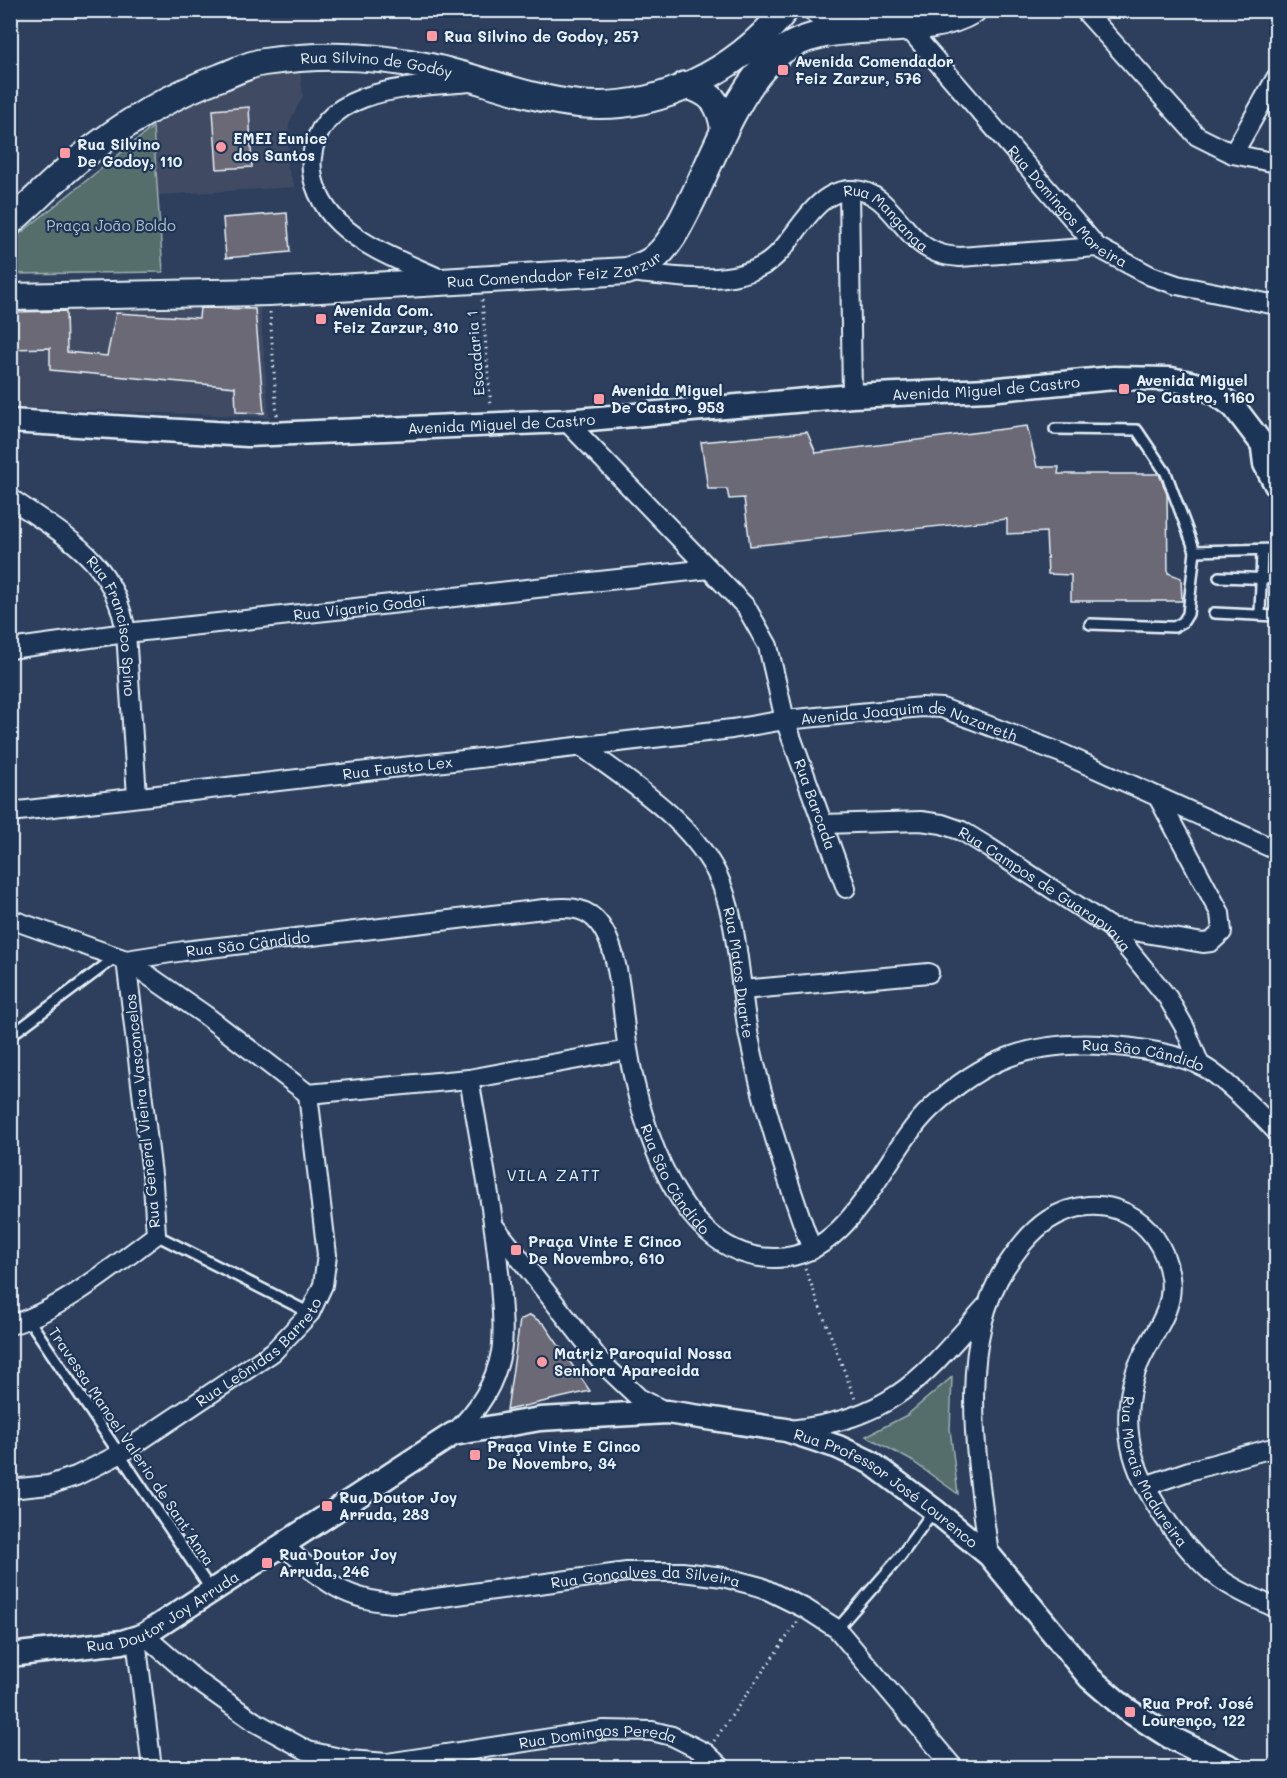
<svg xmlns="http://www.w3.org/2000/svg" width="1287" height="1778" font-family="Mali,sans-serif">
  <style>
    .built { fill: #404c64 }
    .green { fill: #546e6c; stroke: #9eb0b2; stroke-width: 1.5 }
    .building { fill: #6b6975; stroke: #e8f1f8; stroke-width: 1.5 }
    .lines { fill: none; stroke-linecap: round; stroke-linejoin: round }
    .service-casing { stroke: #e8f1f8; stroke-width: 14 }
    .minor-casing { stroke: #e8f1f8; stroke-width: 22 }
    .tertiary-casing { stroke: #e8f1f8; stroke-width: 27 }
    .secondary-casing { stroke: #e8f1f8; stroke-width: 30 }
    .path { stroke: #e8f1f8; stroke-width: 3; stroke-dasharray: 1.5 4.5; stroke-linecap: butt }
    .service { stroke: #1d3557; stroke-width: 9 }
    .minor { stroke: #1d3557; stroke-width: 18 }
    .tertiary { stroke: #1d3557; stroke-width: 22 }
    .secondary { stroke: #1d3557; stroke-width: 26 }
    .poi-dot { fill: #ff9aa2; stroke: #1d3557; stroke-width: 2 }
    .labels { text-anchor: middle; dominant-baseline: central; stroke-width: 4.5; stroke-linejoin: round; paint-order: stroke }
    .poi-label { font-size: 15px; font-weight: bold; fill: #e8f1f8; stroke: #1d3557; text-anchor: start }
    .street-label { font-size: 15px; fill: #e8f1f8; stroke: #1d3557 }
    .park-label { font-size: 15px; fill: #b4c3c7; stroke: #1d3557 }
    .neighbourhood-label { font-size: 16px; letter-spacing: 1.5px; fill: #e8f1f8; stroke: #1d3557 }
  </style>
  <rect width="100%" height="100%" fill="#2d3f5d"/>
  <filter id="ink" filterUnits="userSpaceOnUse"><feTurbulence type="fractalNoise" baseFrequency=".0167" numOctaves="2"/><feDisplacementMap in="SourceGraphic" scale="12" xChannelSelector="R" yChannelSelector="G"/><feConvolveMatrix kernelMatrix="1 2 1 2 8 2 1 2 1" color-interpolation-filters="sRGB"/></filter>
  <g filter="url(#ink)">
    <g class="built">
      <polygon points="841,11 920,11 857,15"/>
      <polygon points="300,69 303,96 289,123 287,166 295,187 158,195 153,127 200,96 257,74"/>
      <polygon points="260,305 269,417 11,407 11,310"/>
    </g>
    <g class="green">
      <polygon points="153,127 163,272 11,274 11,241"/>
      <polygon points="952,1377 950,1429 958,1494 912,1461 866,1436 907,1415"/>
    </g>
    <g class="building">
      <polygon points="249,107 252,167 217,169 213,110"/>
      <polygon points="287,213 290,252 226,258 223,218"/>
      <polygon points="200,308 255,309 264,413 236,412 235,387 50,370 50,348 10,349 10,312 66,311 67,352 107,356 116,313 199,318"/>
      <polygon points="1027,426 1037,467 1059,467 1058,474 1159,474 1167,494 1168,573 1181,578 1182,601 1071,601 1071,575 1048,574 1046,532 1007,534 1007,519 750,546 744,498 729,499 727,489 708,489 701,442 807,432 816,453"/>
      <polygon points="530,1315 544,1324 590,1391 507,1410 520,1320"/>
    </g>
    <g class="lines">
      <g class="service-casing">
        <g id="service">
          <polyline points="1055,429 1137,430 1166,473 1195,551 1188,614 1183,622 1174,627 1090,624"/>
          <polyline points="1195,551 1276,549"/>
          <polyline points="1219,577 1276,579"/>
          <polyline points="1214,613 1276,616"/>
          <polyline points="1260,615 1262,550"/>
          <polyline points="10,1036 116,957"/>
          <polyline points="156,1235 310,1313"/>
          <polyline points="29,1320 211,1590"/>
          <polyline points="837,1629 900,1557 934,1510"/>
        </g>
      </g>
      <g class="minor-casing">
        <g id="minor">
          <polyline points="1084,10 1197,136 1233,154 1276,163"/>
          <path id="s1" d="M908,28L1097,247L1151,276L1177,285L1276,305"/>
          <polyline points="1233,154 1276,78"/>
          <polyline points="849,190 852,396"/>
          <path id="s2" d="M630,272C671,276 726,287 764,265C796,246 810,190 852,190C887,189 901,234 929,249C939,255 949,256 960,257L1097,247"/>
          <path d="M443,280C409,264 367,250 339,223C322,207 309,181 312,157C319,86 415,87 470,82"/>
          <path id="s3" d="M566,421L746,607L768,646L785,720L922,707L942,708L1061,753L1276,850"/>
          <path id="s4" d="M10,498C66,537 115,560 126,633L137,796"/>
          <path id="s5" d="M10,649L126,633L709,569"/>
          <path id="s6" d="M581,746C629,782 687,817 716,872C739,917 739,987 749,1037C764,1110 787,1180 812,1250"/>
          <path id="s7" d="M10,812L732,729L785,720L846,888"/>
          <path id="s8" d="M823,824L921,821L942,824L962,831L988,847L1110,927L1168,998L1185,1028L1200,1065"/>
          <polyline points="10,919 126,960 205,1015 308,1094 469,1079 628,1050"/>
          <polyline points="1110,927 1203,943 1211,942 1222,932 1220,913 1159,799"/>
          <polyline points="742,990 929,973"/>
          <polyline points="495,1227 602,1363 639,1398 667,1412"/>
          <path id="s9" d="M10,1325C60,1311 114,1266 156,1235L153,1183L126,960L184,951L544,909C562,908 581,905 595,919C622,946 621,1012 628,1049C640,1124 680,1260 776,1258C853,1257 881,1156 930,1109C981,1060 1031,1041 1102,1045C1133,1047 1169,1052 1198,1064C1218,1072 1260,1114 1276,1131"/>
          <path d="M790,1430C892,1418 920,1381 985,1307"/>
          <path d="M453,1434C477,1412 495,1385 501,1352C505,1330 501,1305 500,1283C494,1214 481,1147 469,1079"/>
          <polyline points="1145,1486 1192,1470 1276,1447"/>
          <path id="s10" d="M10,1489L49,1485L76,1476L120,1454L273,1352L310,1313L323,1285L327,1255L308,1094"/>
          <path id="s11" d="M283,1545C321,1579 345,1602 399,1603L627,1572H682L723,1577L761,1587L806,1609L837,1629L954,1768"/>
          <path id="s12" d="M989,1555C978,1468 955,1347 1005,1268C1017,1250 1030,1232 1048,1220C1101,1186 1161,1216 1170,1277C1176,1314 1147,1338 1136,1371C1116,1432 1136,1479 1171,1527C1185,1545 1201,1565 1219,1578C1236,1591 1257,1599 1276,1608"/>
          <path id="s13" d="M144,1635L196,1680L255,1722L308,1751L349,1760L387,1763L603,1730L652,1731L672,1736L706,1753L722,1768"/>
          <polyline points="136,1639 152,1768"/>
        </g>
      </g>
      <g class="tertiary-casing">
        <g id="tertiary">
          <path id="s14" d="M10,421L248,435L566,421L852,396L988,390L1114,378L1171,379L1195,384L1217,394L1234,407L1276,462"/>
          <polyline points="1263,448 1265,464 1276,485"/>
          <path id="s15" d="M10,1655L122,1642L144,1635L453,1434L540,1419L667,1412L786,1430L838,1447L870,1462L934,1510L989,1555L1090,1678L1126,1709L1170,1737L1233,1768"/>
        </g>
      </g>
      <g class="secondary-casing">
        <g id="secondary">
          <polyline points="817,10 837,25 856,30"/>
          <path d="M685,85C711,92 720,102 724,129"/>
          <path id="s16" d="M10,222C33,202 54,180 77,161C121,125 168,96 221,77C234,72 249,64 264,62C318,54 376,55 430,67C480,78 528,99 579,104C657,112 738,71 785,10"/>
          <path id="s17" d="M10,297L269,292L627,271C635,268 645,265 652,260C670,246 680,224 690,204C713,158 735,93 773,58C823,11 915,45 973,10"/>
        </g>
      </g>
      <g class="path">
        <polyline points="482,300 491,407"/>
        <polyline points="270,312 277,416"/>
        <polyline points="805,1268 855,1399"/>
        <polyline points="714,1741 798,1621"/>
      </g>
      <use href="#service" class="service"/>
      <use href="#minor" class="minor"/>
      <use href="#tertiary" class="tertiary"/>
      <use href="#secondary" class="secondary"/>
    </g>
  </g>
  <g class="poi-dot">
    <rect x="426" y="30" width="12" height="12" rx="3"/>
    <rect x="777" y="64" width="12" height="12" rx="3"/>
    <circle cx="221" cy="147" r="6"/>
    <rect x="59" y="147" width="12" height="12" rx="3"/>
    <rect x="315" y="313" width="12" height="12" rx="3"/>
    <rect x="1118" y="383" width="12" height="12" rx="3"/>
    <rect x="593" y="393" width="12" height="12" rx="3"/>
    <rect x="510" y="1244" width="12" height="12" rx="3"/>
    <circle cx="542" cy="1362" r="6"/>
    <rect x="469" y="1449" width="12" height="12" rx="3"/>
    <rect x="321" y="1500" width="12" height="12" rx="3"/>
    <rect x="261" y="1557" width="12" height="12" rx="3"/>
    <rect x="1124" y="1706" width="12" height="12" rx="3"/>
  </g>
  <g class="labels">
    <g class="poi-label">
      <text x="444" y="36">Rua Silvino de Godoy, 257</text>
      <text x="795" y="61">Avenida Comendador<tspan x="795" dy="17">Feiz Zarzur, 576</tspan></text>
      <text x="233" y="138">EMEI Eunice<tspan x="233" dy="17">dos Santos</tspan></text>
      <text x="77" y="144">Rua Silvino<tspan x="77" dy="17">De Godoy, 110</tspan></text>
      <text x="333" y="310">Avenida Com.<tspan x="333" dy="17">Feiz Zarzur, 310</tspan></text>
      <text x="1136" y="380">Avenida Miguel<tspan x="1136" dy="17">De Castro, 1160</tspan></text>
      <text x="611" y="390">Avenida Miguel<tspan x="611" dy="17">De Castro, 953</tspan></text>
      <text x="528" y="1241">Praça Vinte E Cinco<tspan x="528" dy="17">De Novembro, 610</tspan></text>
      <text x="554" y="1353">Matriz Paroquial Nossa<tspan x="554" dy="17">Senhora Aparecida</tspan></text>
      <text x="487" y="1446">Praça Vinte E Cinco<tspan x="487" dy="17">De Novembro, 34</tspan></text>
      <text x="339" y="1497">Rua Doutor Joy<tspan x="339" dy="17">Arruda, 283</tspan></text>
      <text x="279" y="1554">Rua Doutor Joy<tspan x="279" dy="17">Arruda, 246</tspan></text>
      <text x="1142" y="1703">Rua Prof. José<tspan x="1142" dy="17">Lourenço, 122</tspan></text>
    </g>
    <g class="street-label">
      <text stroke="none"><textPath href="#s16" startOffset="417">Rua Silvino de Godóy</textPath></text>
      <text stroke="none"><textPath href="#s1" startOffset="240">Rua Domingos Moreira</textPath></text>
      <text stroke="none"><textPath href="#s2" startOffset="300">Rua Manganga</textPath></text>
      <text stroke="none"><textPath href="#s17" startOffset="546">Rua Comendador Feiz Zarzur</textPath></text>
      <text transform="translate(475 353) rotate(-95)">Escadaria 1</text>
      <text stroke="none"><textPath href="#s14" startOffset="978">Avenida Miguel de Castro</textPath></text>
      <text stroke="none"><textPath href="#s14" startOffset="492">Avenida Miguel de Castro</textPath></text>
      <text stroke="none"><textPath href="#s5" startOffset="352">Rua Vigario Godoi</textPath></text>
      <text stroke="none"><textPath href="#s4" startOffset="174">Rua Francisco Spino</textPath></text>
      <text stroke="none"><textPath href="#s3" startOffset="506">Avenida Joaquim de Nazareth</textPath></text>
      <text stroke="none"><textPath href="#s7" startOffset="390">Rua Fausto Lex</textPath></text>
      <text stroke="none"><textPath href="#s7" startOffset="870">Rua Barcada</textPath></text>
      <text stroke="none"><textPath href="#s8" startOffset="242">Rua Campos de Guarapuava</textPath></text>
      <text stroke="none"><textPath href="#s9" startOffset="572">Rua São Cândido</textPath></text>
      <text stroke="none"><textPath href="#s6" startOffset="290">Rua Matos Duarte</textPath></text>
      <text stroke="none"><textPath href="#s9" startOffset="1792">Rua São Cândido</textPath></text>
      <text transform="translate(142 1111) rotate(-96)">Rua General Vieira Vasconcelos</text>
      <text stroke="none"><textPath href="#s9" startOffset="1200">Rua São Cândido</textPath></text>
      <text stroke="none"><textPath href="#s10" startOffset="290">Rua Leônidas Barreto</textPath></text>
      <text transform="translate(132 1446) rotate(56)">Travessa Manoel Valerio de Sant´Anna</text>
      <text stroke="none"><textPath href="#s12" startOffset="730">Rua Morais Madureira</textPath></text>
      <text stroke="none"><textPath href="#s15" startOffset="957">Rua Professor José Lourenco</textPath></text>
      <text stroke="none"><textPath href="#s11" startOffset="382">Rua Gonçalves da Silveira</textPath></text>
      <text stroke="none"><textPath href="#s15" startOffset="162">Rua Doutor Joy Arruda</textPath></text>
      <text stroke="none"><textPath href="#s13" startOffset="495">Rua Domingos Pereda</textPath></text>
    </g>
    <g class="park-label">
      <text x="111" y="225">Praça João Boldo</text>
    </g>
    <g class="neighbourhood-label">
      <text x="554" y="1174">VILA ZATT</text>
    </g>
  </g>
  <rect width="1287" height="1778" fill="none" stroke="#1d3557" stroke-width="36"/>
  <rect x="18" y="18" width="1251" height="1742" fill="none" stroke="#e8f1f8" stroke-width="2" filter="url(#ink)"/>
</svg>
